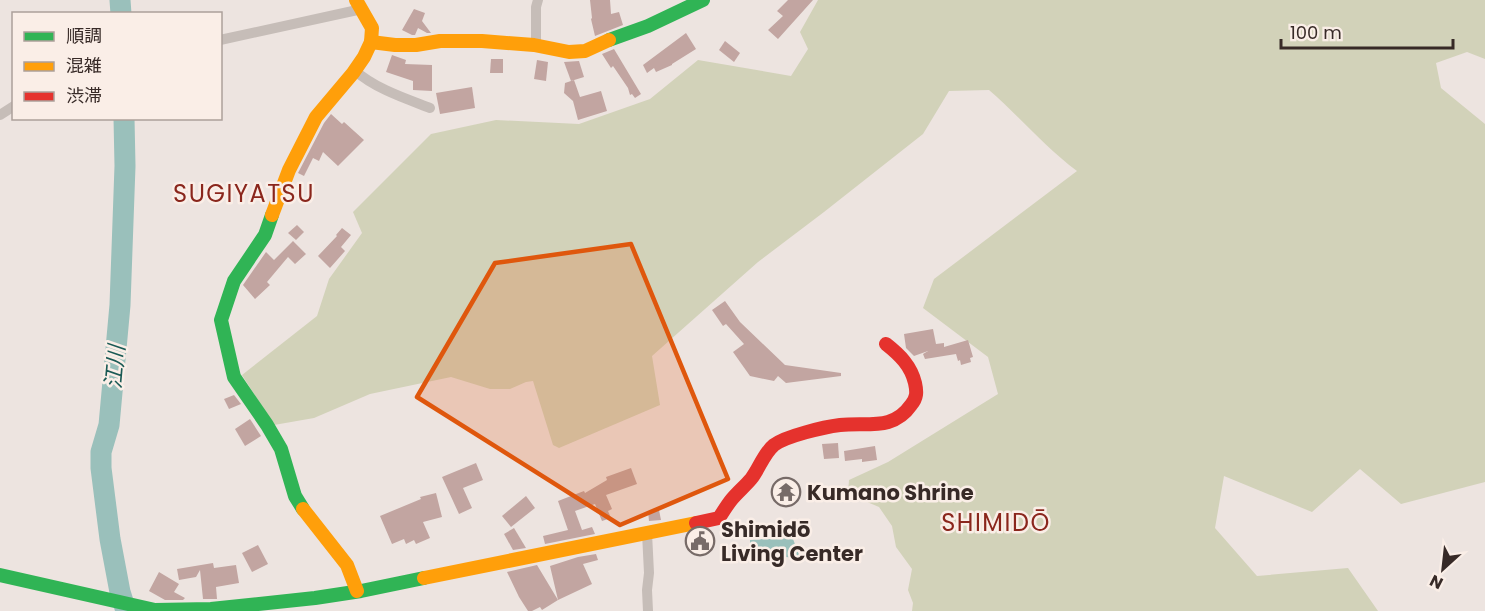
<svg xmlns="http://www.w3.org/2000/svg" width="1485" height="611" font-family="Poppins,'Noto Sans JP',sans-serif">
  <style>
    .green { fill: #d2d2b9 }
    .water { fill: #9ac0bb }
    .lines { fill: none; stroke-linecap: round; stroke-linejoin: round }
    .river { stroke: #9ac0bb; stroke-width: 21 }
    .building { fill: #c2a5a1 }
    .street { stroke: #c6bdb8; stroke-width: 10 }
    .fast { stroke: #30b455; stroke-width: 14 }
    .slow { stroke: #ff9f0a; stroke-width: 14 }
    .jam { stroke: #e5322d; stroke-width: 14 }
    .marked { fill: #df570d; fill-opacity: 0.2; stroke: #df570d; stroke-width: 4.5; stroke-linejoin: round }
    .labels { text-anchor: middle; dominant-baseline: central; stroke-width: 5; stroke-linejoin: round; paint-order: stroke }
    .poi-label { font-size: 21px; font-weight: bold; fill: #372a27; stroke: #faeee7; text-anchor: start }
    .water-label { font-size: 22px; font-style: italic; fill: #1a5a55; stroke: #faeee7 }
    .quarter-label { font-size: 24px; letter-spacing: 1.5px; fill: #8a261c; stroke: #faeee7 }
  </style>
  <rect width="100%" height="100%" fill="#ede4e0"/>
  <path class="green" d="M818,0H1485V59L1467,52L1436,63L1441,88L1485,124V482L1401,504L1360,469L1312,512L1224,476L1215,528L1257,576L1348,568L1378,611H912L913,603L908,590L912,569L896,547L892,526L879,507L848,494L849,480L888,462L998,394L988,357L923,308L934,279L1077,171C1045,147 1019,116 989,90L949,91L923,134L824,212L758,262L652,356L660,405L559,448L553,445L533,381L526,382L510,389H490L451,377L370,394L314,418L274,425L242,375L317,316L329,279L362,233L353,212L431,134L496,120L579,124L650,99L698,60L791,76L808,49L800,32Z"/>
  <path class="water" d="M787,535L793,539L801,560C796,559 790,557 785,557C771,557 762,565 750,554V540L775,538Z"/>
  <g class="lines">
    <g class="river">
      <polyline points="120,0 121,14"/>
      <polyline points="124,118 125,166 120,305 109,425 101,452 101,468 110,539 120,592 126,611"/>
    </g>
  </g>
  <g class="building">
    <polygon points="590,0 610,0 611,14 619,12 623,25 595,36 591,19 592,18"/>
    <polygon points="788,0 813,0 778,39 768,30 783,16 777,11"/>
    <polygon points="414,9 425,13 422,21 431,33 427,33 418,28 415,35 412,35 402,30"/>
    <polygon points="686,33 696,49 672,64 672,65 656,72 654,68 647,73 643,65"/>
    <polygon points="725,41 740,53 734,62 719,50"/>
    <polygon points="614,49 641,94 635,98 632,94 630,95 628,88 613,66 611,68 602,54"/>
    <polygon points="392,55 406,60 405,64 432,65 432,91 413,90 413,81 386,72"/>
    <polygon points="491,59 503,59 503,73 490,73"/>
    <polygon points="537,60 548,62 546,81 534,79"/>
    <polygon points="579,61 584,77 571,81 564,62"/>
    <polygon points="574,80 580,97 601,91 607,111 578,120 573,101 564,93 565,83"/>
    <polygon points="472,87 475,108 440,114 436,93"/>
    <polygon points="331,114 342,124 344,122 364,140 338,166 323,152 319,161 313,158 304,176 298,173 324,123"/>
    <polygon points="297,225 304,232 296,240 288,233"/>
    <polygon points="342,228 351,235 341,247 345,251 330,268 318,256 337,236 336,235"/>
    <polygon points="293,241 306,254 295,264 288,257 267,282 270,285 255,299 243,285 266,252 274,260"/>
    <polygon points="725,301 740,322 785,365 841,373 841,376 786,383 778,376 774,381 750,376 733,352 744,344 726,324 723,326 712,310"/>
    <polygon points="933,329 936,344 944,343 944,347 968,340 973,357 970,358 971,362 961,365 960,360 958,361 956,354 925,359 923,354 928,351 914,356 906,348 904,334"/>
    <polygon points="234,395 241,404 229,409 224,399"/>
    <polygon points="250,419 261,436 245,446 235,429"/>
    <polygon points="838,443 839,458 824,459 822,444"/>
    <polygon points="875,446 877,460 862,462 862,459 845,461 844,451"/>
    <polygon points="476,463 483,480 463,488 472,508 459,514 442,477"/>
    <polygon points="631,468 637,484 606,495 612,509 608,511 611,518 602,521 595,504 575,511 582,530 592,527 595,534 545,544 543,536 568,530 558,501 584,491 585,493 607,480 606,477"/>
    <polygon points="436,493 442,517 423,522 430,538 416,544 414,540 406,544 404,539 392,544 380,516 421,499 420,497"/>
    <polygon points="526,496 535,508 511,527 502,516"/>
    <polygon points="659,510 661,520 649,521 648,511"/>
    <polygon points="514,528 526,548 513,550 504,534"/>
    <polygon points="708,531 711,548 692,549 690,535"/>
    <polygon points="258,545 268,564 252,572 242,553"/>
    <polygon points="596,554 598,560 583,564 592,584 558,600 550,566 578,557"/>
    <polygon points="213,563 214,568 236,565 239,583 216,587 217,599 203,599 200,570 196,577 179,580 177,569"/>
    <polygon points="537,565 558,600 542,610 540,607 532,611 528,611 519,597 507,572"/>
    <polygon points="159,572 179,584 174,592 185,598 183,600 165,600 149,591"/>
  </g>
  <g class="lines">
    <g class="street">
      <polyline points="220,40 362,9"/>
      <polyline points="536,45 536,7 538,0"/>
      <path d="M354,70C376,89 404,98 430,108"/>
      <polyline points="0,115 14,106"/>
      <polyline points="647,533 649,573 647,590 648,611"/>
    </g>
    <g class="fast">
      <polyline points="609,40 648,26 703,0"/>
      <polyline points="272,215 265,235 234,281 221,320 234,377 267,425 281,449 295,496 303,509"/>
      <polyline points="0,575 155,610 211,609 315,598 361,591 424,578"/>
    </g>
    <g class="slow">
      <polyline points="371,42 395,45 416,45 440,41 482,41 534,45 569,52 585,51 609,40"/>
      <polyline points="272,215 289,170 316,117 353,73 364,57 371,42 372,28 356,0"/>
      <polyline points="303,509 347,565 357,591"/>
      <polyline points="424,578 696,523"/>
    </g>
    <path class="jam" d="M696,523L719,518C723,512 727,505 732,499C738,492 745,486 751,479C759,469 764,453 774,445C786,436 824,427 840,425C868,422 893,431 911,405C917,398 917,392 915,383C911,366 900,355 886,344"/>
  </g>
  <path class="marked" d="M631,244L728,479L620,525L417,397L495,263Z"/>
  <defs>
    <g id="temple-ring" transform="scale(1.5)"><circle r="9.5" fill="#faeee7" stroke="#776b68" stroke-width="1.5"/><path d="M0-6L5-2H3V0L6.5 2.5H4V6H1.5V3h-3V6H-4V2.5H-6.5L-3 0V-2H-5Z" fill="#776b68"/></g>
    <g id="civic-ring" transform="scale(1.5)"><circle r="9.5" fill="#faeee7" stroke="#776b68" stroke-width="1.5"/><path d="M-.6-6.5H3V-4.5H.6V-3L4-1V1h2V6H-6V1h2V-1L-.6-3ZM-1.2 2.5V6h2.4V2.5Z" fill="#776b68"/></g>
  </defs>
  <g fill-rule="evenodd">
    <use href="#temple-ring" x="786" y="492"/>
    <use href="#civic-ring" x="700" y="541"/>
  </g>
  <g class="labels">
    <g class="poi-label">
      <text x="807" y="492">Kumano Shrine</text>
      <text x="721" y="529">Shimidō<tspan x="721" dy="24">Living Center</tspan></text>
    </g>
    <g class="water-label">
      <text transform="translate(115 367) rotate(-85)">江川</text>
    </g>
    <g class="quarter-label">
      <text x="244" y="193">SUGIYATSU</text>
      <text x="996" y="522">SHIMIDŌ</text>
    </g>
  </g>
  <rect x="12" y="12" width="210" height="108" fill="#faeee7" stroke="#aca09a" stroke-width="1.5"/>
  <rect x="24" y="32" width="30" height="9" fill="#30b455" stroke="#aca09a" stroke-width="1.5"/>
  <text x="66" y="42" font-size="18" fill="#372a27">順調</text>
  <rect x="24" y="62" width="30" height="9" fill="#ff9f0a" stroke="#aca09a" stroke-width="1.5"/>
  <text x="66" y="72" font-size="18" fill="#372a27">混雑</text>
  <rect x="24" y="92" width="30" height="9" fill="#e5322d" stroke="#aca09a" stroke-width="1.5"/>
  <text x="66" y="102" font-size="18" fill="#372a27">渋滞</text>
  <g transform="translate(1443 569) rotate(207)" stroke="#faeee7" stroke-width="4.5" paint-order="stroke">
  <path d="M0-4.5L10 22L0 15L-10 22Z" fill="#372a27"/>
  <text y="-9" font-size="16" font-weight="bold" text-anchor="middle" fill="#372a27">N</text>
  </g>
  <path d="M1281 39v9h172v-9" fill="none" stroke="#372a27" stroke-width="3"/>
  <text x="1290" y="39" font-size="18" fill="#372a27" stroke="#faeee7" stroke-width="4.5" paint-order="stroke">100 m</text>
</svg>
